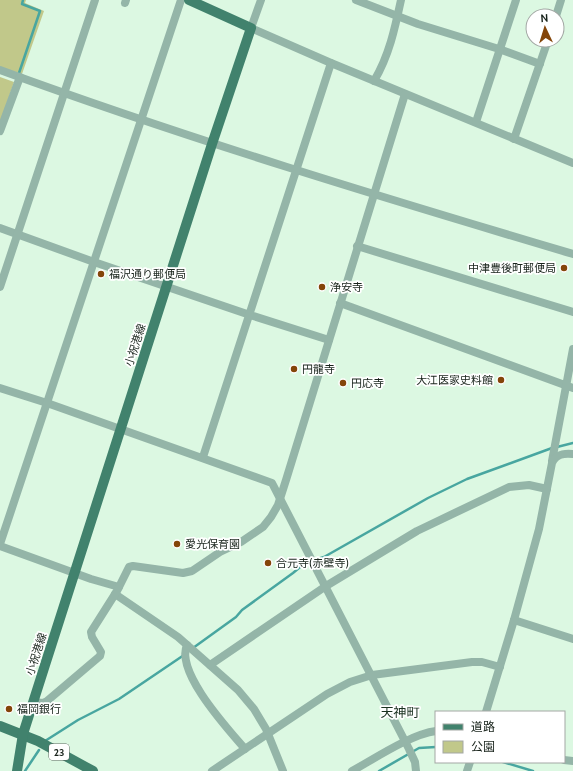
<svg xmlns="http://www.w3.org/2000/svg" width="573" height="771" font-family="Cabin,'Noto Sans JP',sans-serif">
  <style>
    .park { fill: #c1c88a }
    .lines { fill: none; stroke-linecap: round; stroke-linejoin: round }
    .stream { stroke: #48a6a0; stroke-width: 2.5 }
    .minor { stroke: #94b5a8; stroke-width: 8 }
    .major { stroke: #41826d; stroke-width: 10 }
    .poi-dot { fill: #844509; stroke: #fff; stroke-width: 1.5 }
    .labels { text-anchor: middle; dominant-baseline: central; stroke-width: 3.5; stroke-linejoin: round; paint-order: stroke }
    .shield { fill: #fff; stroke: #5d655f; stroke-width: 1 }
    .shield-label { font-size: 10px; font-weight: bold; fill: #18231b }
    .poi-label { font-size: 11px; fill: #18231b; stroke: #fff; text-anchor: start }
    .street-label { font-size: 11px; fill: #18231b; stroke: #fff }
    .quarter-label { font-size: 13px; fill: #19301f; stroke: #fff }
  </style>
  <rect width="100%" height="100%" fill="#dcf8e2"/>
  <g class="park">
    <polygon points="0,0 26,0 25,3 44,11 22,74 0,67"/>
    <polygon points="0,77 14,82 0,123"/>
  </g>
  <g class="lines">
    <g class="stream">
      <polyline points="19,73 40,11 22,4 23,0"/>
      <polyline points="557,447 573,443"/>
      <polyline points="193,648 236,617 242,610 293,573 305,563 324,557 428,498 467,479 552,448"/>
      <polyline points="45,741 78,720 119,699 184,655"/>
      <polyline points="503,762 533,771"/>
      <polyline points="25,771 39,750"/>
      <polyline points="379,771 419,748 436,747"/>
    </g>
    <g class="minor">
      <polyline points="261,0 251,28 331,63 573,163"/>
      <polyline points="356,0 418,24 499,49 540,64"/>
      <polyline points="125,3 126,0"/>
      <polyline points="556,16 561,0"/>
      <path d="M0,70C189,139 381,197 573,254"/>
      <path d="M374,81C389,56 395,28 401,0"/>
      <polyline points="476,122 516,0"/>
      <polyline points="0,131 20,77"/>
      <polyline points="514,139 548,40"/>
      <polyline points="0,228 94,262 250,315 329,340"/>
      <polyline points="357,246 573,312"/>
      <polyline points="0,287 95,0"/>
      <polyline points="340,303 573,388"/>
      <polyline points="0,388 47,403 272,483 409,749 415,762 416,771"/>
      <polyline points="203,457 331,63"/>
      <polyline points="552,461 573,349"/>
      <polyline points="0,544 181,0"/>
      <polyline points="0,546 91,579 119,587"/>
      <polyline points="115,594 178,637 238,690 254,709 266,729 283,771"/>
      <polyline points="514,620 573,639"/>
      <path d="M187,645C175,672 228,729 245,749"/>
      <polyline points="210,665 326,586 417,531 509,487 529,485 547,489"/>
      <polyline points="33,702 43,703 47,701 100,656 101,652 92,637 91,632 117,591 129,567 133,566 183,573 192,571 220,552 241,542 263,527 271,517 278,505 286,480 405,94"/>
      <path d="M486,712L514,620L539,529L552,463C556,454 564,453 573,454"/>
      <polyline points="564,760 573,761"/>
      <polyline points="212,771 327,694 350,682 372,675 472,662 482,662 500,667"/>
      <path d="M352,771C374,759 411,734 436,731"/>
      <polyline points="467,771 470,762"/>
    </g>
    <g class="major">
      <polyline points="0,726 38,741 93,771"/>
      <polyline points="17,771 23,734 45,665 212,144 251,28 189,0"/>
    </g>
  </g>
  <g class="poi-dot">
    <circle cx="564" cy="268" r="4"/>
    <circle cx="101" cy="274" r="4"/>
    <circle cx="322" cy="287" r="4"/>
    <circle cx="294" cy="369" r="4"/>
    <circle cx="501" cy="380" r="4"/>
    <circle cx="343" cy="383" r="4"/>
    <circle cx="177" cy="544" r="4"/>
    <circle cx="268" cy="563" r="4"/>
    <circle cx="9" cy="709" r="4"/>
  </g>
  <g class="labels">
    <rect class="shield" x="49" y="744" width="20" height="16" rx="3"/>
    <g class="shield-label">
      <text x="59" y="752">23</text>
    </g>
    <g class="poi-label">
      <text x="556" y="268" text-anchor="end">中津豊後町郵便局</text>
      <text x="109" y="274">福沢通り郵便局</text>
      <text x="330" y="287">浄安寺</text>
      <text x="302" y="369">円龍寺</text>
      <text x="493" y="380" text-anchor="end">大江医家史料館</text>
      <text x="351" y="383">円応寺</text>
      <text x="185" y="544">愛光保育園</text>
      <text x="276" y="563">合元寺(赤壁寺)</text>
      <text x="17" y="709">福岡銀行</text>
    </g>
    <g class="street-label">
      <text transform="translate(135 345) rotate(-72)">小祝港線</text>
      <text transform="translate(36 654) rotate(-72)">小祝港線</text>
    </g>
    <g class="quarter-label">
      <text x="400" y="712">天神町</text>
    </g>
  </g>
  <rect x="435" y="711" width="130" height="52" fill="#ffffff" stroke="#a3a7a4"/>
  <rect x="443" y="724" width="20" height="6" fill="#41826d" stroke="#a3a7a4"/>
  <text x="471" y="731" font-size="12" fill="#18231b">道路</text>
  <rect x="443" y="741" width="20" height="12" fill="#c1c88a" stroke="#a3a7a4"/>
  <text x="471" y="751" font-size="12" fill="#18231b">公園</text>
  <g transform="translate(545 28) rotate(356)"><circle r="19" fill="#ffffff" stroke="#a3a7a4"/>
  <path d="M0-3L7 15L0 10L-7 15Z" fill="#844509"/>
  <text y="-6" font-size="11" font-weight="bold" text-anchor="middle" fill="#18231b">N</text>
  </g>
</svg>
